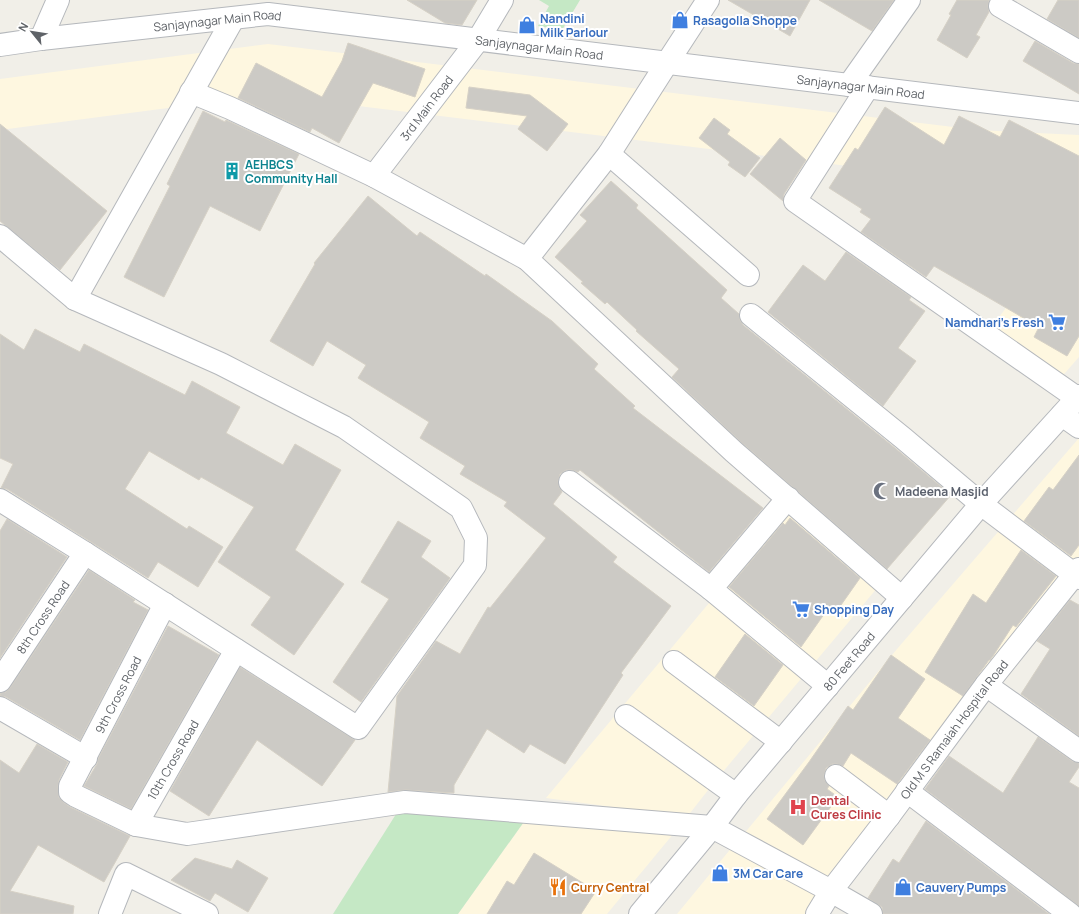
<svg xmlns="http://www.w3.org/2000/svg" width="1079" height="914" font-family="Manrope,sans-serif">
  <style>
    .commercial { fill: #fef7e0 }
    .green { fill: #c5e8c5 }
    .building { fill: #cccac5; stroke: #d6d1c6 }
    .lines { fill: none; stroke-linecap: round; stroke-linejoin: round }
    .minor-casing { stroke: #b5b8bc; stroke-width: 24 }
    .minor { stroke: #fff; stroke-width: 22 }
    .labels { text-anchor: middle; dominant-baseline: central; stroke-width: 4; stroke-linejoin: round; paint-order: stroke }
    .shop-label { font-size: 12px; font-weight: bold; fill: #366cbe; stroke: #fff; text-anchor: start }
    .street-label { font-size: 12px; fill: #5f6368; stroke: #fff }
    .culture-label { font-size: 12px; font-weight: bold; fill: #0d838f; stroke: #fff; text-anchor: start }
    .worship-label { font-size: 12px; font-weight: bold; fill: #5b616d; stroke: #fff; text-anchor: start }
    .health-label { font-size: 12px; font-weight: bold; fill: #be3a42; stroke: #fff; text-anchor: start }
    .food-label { font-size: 12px; font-weight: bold; fill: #c56008; stroke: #fff; text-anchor: start }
  </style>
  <rect width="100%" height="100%" fill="#f1efe8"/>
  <g class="commercial">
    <polygon points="268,44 978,130 1079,135 1079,196 971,181 268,95 0,130 0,79"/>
    <polygon points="1079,210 1079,357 1058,381 988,332"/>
    <polygon points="1079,438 1079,568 832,885 743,835 897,649"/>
    <polygon points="785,512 878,587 716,780 687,817 546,798"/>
    <polygon points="526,819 674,833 607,914 458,914"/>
    <polygon points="733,846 823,897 812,914 677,914"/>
  </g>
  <g class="green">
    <polygon points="539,0 580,0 562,30 538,26 549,6"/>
    <polygon points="398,811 526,819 458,914 333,914"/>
  </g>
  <g class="building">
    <polygon points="407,0 477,0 462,25 445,23"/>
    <polygon points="728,0 810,0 790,36"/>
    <polygon points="819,0 894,0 872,31"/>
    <polygon points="957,0 989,0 988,6 989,12 976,35 980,37 967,58 937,40 951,15 949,14"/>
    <polygon points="1058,0 1079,0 1079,38 1047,19"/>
    <polygon points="1035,41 1073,63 1079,64 1079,94 1023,61"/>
    <polygon points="348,43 425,69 415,97 373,83 339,143 312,128 310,132 238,98 256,63 322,97 342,61"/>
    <polygon points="469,87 530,95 568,124 547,151 518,129 527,116 466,108"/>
    <polygon points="885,107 944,145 959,116 1000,137 1009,120 1079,156 1079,336 1067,356 1034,337 1039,327 934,266 926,277 861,232 871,219 860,212 862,209 829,188 855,148 858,150"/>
    <polygon points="203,111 225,122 226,120 299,154 260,231 210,206 164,297 124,277 170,186 167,184"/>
    <polygon points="714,118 730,130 727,134 760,158 745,177 728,165 730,162 699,138"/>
    <polygon points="0,124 107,211 60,270 0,221"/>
    <polygon points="780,138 806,160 784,194 783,201 750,174"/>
    <polygon points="611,181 638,205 636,208 727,290 721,298 739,314 740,320 743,325 895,448 951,495 887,569 742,443 672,377 679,369 636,331 637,330 607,302 605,304 581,283 583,282 555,257 587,221 580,215"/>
    <polygon points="368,196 417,236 420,232 485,276 486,274 552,321 598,364 594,369 635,406 633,408 763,508 709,572 580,470 578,472 572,470 566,470 560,474 558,481 559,487 562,492 553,504 617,557 613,562 671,606 621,673 623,675 565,764 530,744 524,753 487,729 454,785 454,793 406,790 388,792 397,696 436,641 460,654 488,607 490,608 546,538 504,506 507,502 460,474 465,466 420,438 429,422 358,378 366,365 327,341 313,366 270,341 315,264 314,263"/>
    <polygon points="846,252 911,297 909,300 925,311 898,348 916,361 883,406 768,312 803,265 825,281"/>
    <polygon points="35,329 80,352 84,344 185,395 192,381 240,407 226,433 283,465 295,444 341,470 295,550 344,584 294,655 251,625 271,597 218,562 254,507 201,477 199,480 149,451 125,489 187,529 189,526 223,547 198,587 158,562 148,578 7,489 1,488 13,464 0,458 0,334 24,350"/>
    <polygon points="1079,455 1079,545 1071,556 1024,521 1049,487 1053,490"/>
    <polygon points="790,518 860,578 834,615 827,610 801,647 729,587 783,523 785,525"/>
    <polygon points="7,519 67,557 0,658 0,531"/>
    <polygon points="398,521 431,541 421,557 450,578 361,702 333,682 389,599 361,582"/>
    <polygon points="1021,550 1056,576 1016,627 1013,625 993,656 990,660 989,660 963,696 925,672 973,594 986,603"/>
    <polygon points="89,570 135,600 133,602 148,610 80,740 6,697 0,696 0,693 6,692 10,688"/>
    <polygon points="1070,600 1079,605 1079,736 1021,694 1050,649 1037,641"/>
    <polygon points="168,626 219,655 131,809 84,786 97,764 98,759"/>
    <polygon points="745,634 783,665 754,706 715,677"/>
    <polygon points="891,655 925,679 898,718 930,740 897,784 851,753 843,766 837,764 832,764 826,768 824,775 825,781 829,786 827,789 838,797 803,845 767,819 809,762 848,706 853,710"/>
    <polygon points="240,667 355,740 322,786 257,740 209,816 170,791"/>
    <polygon points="1038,737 1072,761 1079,763 1079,767 1069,782 1079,788 1079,906 925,789 949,756 1003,793"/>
    <polygon points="37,744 68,762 59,780 58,786 59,798 63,802 70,807 130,836 104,882 38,845 10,891 74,906 73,914 0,914 0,760 19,773"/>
    <polygon points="926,821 1049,914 883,914 882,907 868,898 893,859 899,863"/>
    <polygon points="534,853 596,891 581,914 487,914 507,881 514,885"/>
    <polygon points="195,858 232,869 237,860 268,878 248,912 215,893 210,901 171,880"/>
  </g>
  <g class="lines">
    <g class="minor-casing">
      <g id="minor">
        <polyline points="1000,6 1079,52"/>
        <polyline points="41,39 58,0"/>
        <path id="s1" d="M0,45L41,39L268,14L1079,113"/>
        <polyline points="849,85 909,0"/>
        <polyline points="868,87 795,201 1077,398"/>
        <polyline points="191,92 230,108 374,176 527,259 734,452 902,598"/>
        <polyline points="609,154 748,275"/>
        <path id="s2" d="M374,176L478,40L502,0"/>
        <polyline points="0,236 75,299 221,364 344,427 461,508 476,538 475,565 358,728 85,553 0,500"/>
        <polyline points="527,259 609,154 667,63 708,0"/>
        <polyline points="75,299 233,19"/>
        <polyline points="751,315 903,438 981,504 1079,578"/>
        <polyline points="1062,415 1079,427"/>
        <polyline points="570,482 711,589"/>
        <polyline points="788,498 711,589 828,686"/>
        <polyline points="236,650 136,825 187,834 405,802 712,827 831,891 871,914"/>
        <polyline points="674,662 781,742"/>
        <path id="s3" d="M0,681L85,553"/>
        <polyline points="986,685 1079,751"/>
        <polyline points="0,708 86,758"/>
        <polyline points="626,716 736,795"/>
        <polyline points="836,776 889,816"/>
        <polyline points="907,791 1070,914"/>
        <path id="s4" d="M136,825L76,796L70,792V786L165,604"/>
        <polyline points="110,914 126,874 207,914"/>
        <path id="s5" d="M640,914L712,827L736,795L981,504L1079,396"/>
        <path id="s6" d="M817,914L831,891L889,816L986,685L1079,569"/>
      </g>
    </g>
    <use href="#minor" class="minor"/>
  </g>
  <defs>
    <g id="shop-bare" transform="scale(1.38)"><path d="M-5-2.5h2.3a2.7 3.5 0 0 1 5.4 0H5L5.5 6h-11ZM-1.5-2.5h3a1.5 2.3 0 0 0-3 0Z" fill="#3f7fe0" stroke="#fff" stroke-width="2.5" paint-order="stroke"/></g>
    <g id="building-bare" transform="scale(1.38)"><path d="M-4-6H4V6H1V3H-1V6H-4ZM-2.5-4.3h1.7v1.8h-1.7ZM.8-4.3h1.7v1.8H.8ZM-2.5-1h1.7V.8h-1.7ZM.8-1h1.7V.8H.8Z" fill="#0f9aa8" stroke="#fff" stroke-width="2.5" paint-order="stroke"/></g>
    <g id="supermarket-bare" transform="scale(1.38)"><path d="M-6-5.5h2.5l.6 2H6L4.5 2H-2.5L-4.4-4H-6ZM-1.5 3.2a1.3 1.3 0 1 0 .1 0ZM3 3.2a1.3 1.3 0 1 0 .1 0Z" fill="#3f7fe0" stroke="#fff" stroke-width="2.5" paint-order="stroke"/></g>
    <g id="mosque-bare" transform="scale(1.38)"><path d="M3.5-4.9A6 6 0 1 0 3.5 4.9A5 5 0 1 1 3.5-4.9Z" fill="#6b7280" stroke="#fff" stroke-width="2.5" paint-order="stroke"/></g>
    <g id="hospital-bare" transform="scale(1.38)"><path d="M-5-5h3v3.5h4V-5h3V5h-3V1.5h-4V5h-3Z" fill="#e0444e" stroke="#fff" stroke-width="2.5" paint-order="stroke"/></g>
    <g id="restaurant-bare" transform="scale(1.38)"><path d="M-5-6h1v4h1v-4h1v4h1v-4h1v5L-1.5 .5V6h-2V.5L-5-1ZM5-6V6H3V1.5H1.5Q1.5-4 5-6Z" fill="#e8710a" stroke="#fff" stroke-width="2.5" paint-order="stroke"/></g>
  </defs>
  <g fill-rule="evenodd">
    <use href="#shop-bare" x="680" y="20"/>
    <use href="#shop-bare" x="527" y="25"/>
    <use href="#building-bare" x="232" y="171"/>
    <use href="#supermarket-bare" x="1057" y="322"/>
    <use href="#mosque-bare" x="882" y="491"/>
    <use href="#supermarket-bare" x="801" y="609"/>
    <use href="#hospital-bare" x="798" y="807"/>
    <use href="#shop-bare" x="720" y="873"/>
    <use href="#restaurant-bare" x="558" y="887"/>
    <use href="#shop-bare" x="903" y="887"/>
  </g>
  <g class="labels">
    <g class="shop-label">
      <text x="540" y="18">Nandini<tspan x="540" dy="14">Milk Parlour</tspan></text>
      <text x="693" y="20">Rasagolla Shoppe</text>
      <text x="1044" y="322" text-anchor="end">Namdhari's Fresh</text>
      <text x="814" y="609">Shopping Day</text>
      <text x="733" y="873">3M Car Care</text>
      <text x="916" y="887">Cauvery Pumps</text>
    </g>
    <g class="street-label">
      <text stroke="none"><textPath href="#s1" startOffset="219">Sanjaynagar Main Road</textPath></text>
      <text stroke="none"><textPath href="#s1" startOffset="543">Sanjaynagar Main Road</textPath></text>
      <text stroke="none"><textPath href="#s1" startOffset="867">Sanjaynagar Main Road</textPath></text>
      <text stroke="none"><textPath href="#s2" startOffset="86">3rd Main Road</textPath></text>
      <text stroke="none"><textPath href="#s3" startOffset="77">8th Cross Road</textPath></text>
      <text stroke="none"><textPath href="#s5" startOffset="328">80 Feet Road</textPath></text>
      <text stroke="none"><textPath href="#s4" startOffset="183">9th Cross Road</textPath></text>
      <text stroke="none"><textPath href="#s6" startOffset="230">Old M S Ramaiah Hospital Road</textPath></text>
      <text transform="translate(173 760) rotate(-60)">10th Cross Road</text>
    </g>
    <g class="culture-label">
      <text x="245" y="164">AEHBCS<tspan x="245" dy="14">Community Hall</tspan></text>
    </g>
    <g class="worship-label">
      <text x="895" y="491">Madeena Masjid</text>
    </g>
    <g class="health-label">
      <text x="811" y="800">Dental<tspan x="811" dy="14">Cures Clinic</tspan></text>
    </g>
    <g class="food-label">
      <text x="571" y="887">Curry Central</text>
    </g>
  </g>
  <g transform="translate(32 32) rotate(300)" stroke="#ffffff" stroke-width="3" paint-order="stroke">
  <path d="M0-3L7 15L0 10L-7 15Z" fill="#5f6368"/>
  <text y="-6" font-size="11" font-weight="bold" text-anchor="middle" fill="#5f6368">N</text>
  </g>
</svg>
